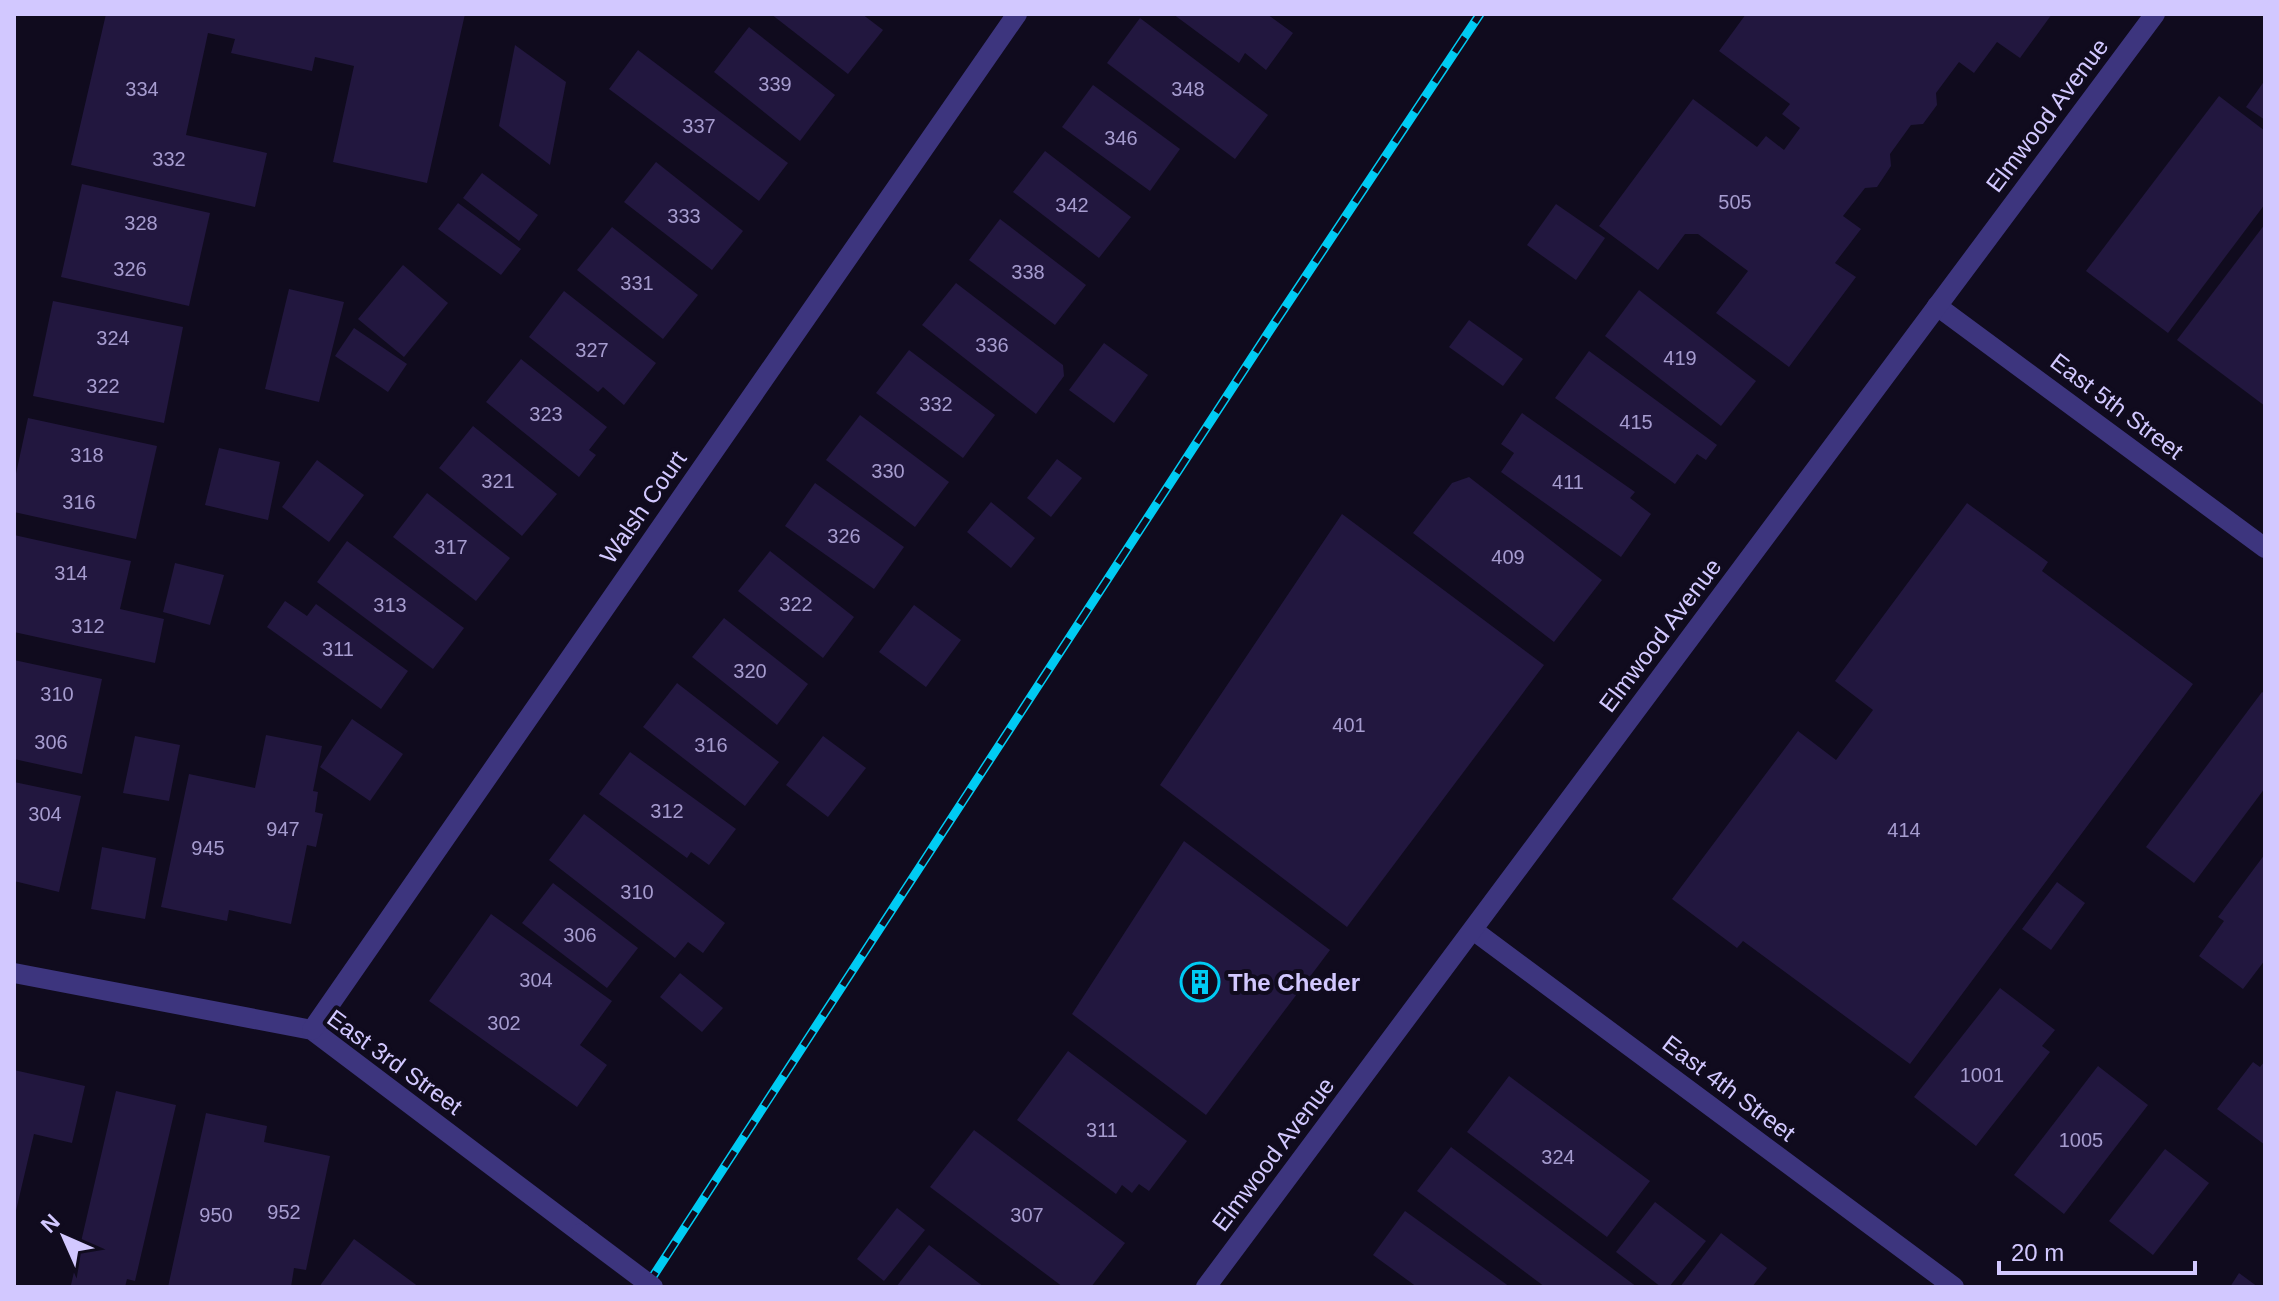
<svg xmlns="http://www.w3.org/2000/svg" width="2279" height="1301" font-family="Helvetica,sans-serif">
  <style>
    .building { fill: #22173f }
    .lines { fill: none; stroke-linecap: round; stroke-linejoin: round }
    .street { stroke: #3d357e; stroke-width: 20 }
    .rail-casing { stroke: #00cbf3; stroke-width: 9 }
    .rail { stroke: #100b1e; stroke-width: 6; stroke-dasharray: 18; stroke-linecap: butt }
    .street-bridge { stroke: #3d357e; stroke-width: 20 }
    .labels { text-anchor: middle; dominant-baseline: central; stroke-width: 8; stroke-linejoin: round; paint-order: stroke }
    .number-label { font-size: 20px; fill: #a69ccf }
    .street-label { font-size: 24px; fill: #d2c8ff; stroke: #100b1e }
    .poi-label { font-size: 24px; font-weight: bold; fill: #d2c8ff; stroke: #100b1e; text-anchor: start }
  </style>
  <rect width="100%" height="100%" fill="#100b1e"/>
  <g class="building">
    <polygon points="106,14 465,14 427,183 333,162 354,66 315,57 312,71 231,53 235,39 208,33 186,135 267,153 255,207 71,165"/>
    <polygon points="771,14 862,14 883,30 848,74"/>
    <polygon points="1173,14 1267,14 1293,33 1266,70 1245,53 1239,63"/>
    <polygon points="1746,14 2052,14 2020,58 1997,42 1974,73 1959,62 1936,93 1937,105 1923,124 1911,125 1890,154 1891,166 1877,187 1865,188 1843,216 1861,229 1835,263 1856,277 1789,367 1716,313 1748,271 1698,234 1685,234 1658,270 1599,226 1693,99 1757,147 1766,136 1784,150 1800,128 1782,114 1790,104 1719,51"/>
    <polygon points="1140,18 1268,115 1235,159 1107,63"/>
    <polygon points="749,27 835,95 800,141 714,72"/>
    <polygon points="515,45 566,82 550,165 499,126"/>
    <polygon points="638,50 788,163 759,201 609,89"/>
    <polygon points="2265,80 2265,120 2246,107"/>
    <polygon points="1093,85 1180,149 1150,191 1062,127"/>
    <polygon points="2219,96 2265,131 2265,204 2168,333 2086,271"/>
    <polygon points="1045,151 1131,217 1099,258 1013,192"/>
    <polygon points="656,162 743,231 712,270 624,202"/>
    <polygon points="482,173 538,215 519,241 463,198"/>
    <polygon points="82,184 210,213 189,306 61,277"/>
    <polygon points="458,203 521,249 501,275 438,229"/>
    <polygon points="1556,204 1605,238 1576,280 1527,245"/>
    <polygon points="1000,219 1086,285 1055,325 969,260"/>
    <polygon points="2265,224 2265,406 2177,340"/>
    <polygon points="612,227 698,295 663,339 577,270"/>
    <polygon points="403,265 448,303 404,357 358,319"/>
    <polygon points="956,283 1063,365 1064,376 1036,414 922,325"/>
    <polygon points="289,289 344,302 319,402 265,389"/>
    <polygon points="1639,290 1756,381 1721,426 1605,336"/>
    <polygon points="564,291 656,363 624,405 603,387 598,392 529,337"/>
    <polygon points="53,301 183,327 164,423 33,396"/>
    <polygon points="1469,320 1523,359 1503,386 1449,347"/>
    <polygon points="354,328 407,364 388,392 335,356"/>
    <polygon points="1104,343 1148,375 1114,423 1069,390"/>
    <polygon points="909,350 995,415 963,458 876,393"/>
    <polygon points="1589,351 1717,445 1706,460 1697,454 1675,484 1555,398"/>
    <polygon points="521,359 607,427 589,450 596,455 579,477 486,402"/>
    <polygon points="1522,413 1635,492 1630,498 1651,514 1621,557 1501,472 1514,453 1501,444"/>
    <polygon points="860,415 949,482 915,527 826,460"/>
    <polygon points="28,418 157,446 136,539 14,512 14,483"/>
    <polygon points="473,426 557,494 522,536 439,468"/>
    <polygon points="219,448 280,462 268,520 205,505"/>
    <polygon points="1057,459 1082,478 1051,517 1027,498"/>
    <polygon points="317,460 364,495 329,542 282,507"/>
    <polygon points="1469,477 1602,580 1554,642 1413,533 1452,483"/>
    <polygon points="815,483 904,547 874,589 785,526"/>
    <polygon points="427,493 510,558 476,601 393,537"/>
    <polygon points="991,502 1035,538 1011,568 967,532"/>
    <polygon points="1967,503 2048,562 2042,571 2193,684 1910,1064 1743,941 1737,948 1672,899 1798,731 1836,760 1873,710 1835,681"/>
    <polygon points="1342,514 1544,665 1347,927 1160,785"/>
    <polygon points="14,535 131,561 120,609 164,619 155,663 14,632"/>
    <polygon points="347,541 464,628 433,669 317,582"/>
    <polygon points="770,551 854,617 823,658 738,591"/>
    <polygon points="175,563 224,575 210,625 163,612"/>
    <polygon points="285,601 307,616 316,604 408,671 381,709 267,627"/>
    <polygon points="914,605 961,640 926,687 879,652"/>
    <polygon points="724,618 808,684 777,725 692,657"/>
    <polygon points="14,660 102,679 82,774 14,759"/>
    <polygon points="677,683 779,762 745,806 643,727"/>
    <polygon points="2262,692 2265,694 2265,788 2194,883 2146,847"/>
    <polygon points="352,719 403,754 370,801 320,767"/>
    <polygon points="266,735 322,746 313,791 318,792 315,812 323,814 316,847 307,845 291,924 229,910 227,921 161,907 189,774 255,788"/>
    <polygon points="135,736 180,745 169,801 123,793"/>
    <polygon points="823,736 866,768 828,817 786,785"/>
    <polygon points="630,752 736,829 709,865 691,852 687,858 599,794"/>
    <polygon points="14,782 81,796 59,892 14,881"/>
    <polygon points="584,814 725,923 703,953 688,942 675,958 549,860"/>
    <polygon points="1184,841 1330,950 1206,1115 1072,1014"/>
    <polygon points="102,847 156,858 145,919 91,909"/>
    <polygon points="2265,854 2265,960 2243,989 2199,956 2224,921 2218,917"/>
    <polygon points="2057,882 2085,903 2051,950 2022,929"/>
    <polygon points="553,883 638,948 607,988 522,923"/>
    <polygon points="491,914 612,1001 580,1045 607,1065 577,1107 429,1001"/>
    <polygon points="680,973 723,1008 702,1032 660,997"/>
    <polygon points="2000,988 2055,1030 2042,1046 2050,1052 1976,1146 1914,1097"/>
    <polygon points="1068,1051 1187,1141 1149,1191 1139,1184 1132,1193 1122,1185 1116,1194 1017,1120"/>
    <polygon points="2265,1061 2265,1145 2217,1109 2253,1062 2260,1067"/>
    <polygon points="2098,1066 2148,1105 2064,1214 2014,1175"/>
    <polygon points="14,1070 85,1086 72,1143 34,1134 15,1215"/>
    <polygon points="1509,1076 1650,1181 1607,1237 1467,1132"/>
    <polygon points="116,1091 176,1105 135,1281 127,1279 125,1287 80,1287 71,1285"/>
    <polygon points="206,1113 267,1126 264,1142 330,1156 306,1270 294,1268 291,1287 168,1287"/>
    <polygon points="974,1130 1125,1243 1091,1287 1063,1287 930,1187"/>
    <polygon points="1451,1147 1637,1287 1545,1287 1417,1191"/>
    <polygon points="2165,1149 2209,1183 2153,1255 2109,1221"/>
    <polygon points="1655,1202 1706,1241 1669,1287 1661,1287 1616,1252"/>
    <polygon points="897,1208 925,1230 884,1281 857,1259"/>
    <polygon points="1405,1211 1510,1287 1417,1287 1373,1255"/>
    <polygon points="1721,1233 1767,1268 1752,1287 1680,1287"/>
    <polygon points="354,1239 419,1287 319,1287"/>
    <polygon points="929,1245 984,1287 896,1287"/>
    <polygon points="2239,1273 2258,1287 2230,1287"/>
  </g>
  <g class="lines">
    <g class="street">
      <polyline points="1937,306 2265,548"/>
      <polyline points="1473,930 1954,1287"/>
      <polyline points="14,973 312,1030 581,1233"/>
      <polyline points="312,1030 1017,14"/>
      <polyline points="1206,1287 2155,14"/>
    </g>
    <g class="rail-casing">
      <polyline id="rail" points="646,1287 1270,330 1480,14"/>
    </g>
    <use href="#rail" class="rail"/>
    <polyline class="street-bridge" points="581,1233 653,1287"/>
  </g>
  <defs>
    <g id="building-ring" transform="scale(2)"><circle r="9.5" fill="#100b1e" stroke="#00cbf3" stroke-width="1.5"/><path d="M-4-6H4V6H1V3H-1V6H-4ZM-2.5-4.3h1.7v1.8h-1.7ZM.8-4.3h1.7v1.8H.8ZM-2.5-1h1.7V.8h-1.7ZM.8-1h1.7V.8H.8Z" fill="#00cbf3"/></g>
  </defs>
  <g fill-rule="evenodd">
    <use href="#building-ring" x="1200" y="982"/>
  </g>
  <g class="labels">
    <g class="number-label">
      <text x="775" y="84">339</text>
      <text x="142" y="89">334</text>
      <text x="1188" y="89">348</text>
      <text x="699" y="126">337</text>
      <text x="1121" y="138">346</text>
      <text x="169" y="159">332</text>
      <text x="1735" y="202">505</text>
      <text x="1072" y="205">342</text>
      <text x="684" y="216">333</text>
      <text x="141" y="223">328</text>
      <text x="130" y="269">326</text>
      <text x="1028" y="272">338</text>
      <text x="637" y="283">331</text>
      <text x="113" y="338">324</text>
      <text x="992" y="345">336</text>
      <text x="592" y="350">327</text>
      <text x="1680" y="358">419</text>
      <text x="103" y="386">322</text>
      <text x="936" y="404">332</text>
      <text x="546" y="414">323</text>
      <text x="1636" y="422">415</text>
      <text x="87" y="455">318</text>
      <text x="888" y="471">330</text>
      <text x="498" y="481">321</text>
      <text x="1568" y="482">411</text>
      <text x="79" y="502">316</text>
      <text x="844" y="536">326</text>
      <text x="451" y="547">317</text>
      <text x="1508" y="557">409</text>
      <text x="71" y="573">314</text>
      <text x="796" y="604">322</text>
      <text x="390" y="605">313</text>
      <text x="88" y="626">312</text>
      <text x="338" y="649">311</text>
      <text x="750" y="671">320</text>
      <text x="57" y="694">310</text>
      <text x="1349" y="725">401</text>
      <text x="51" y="742">306</text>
      <text x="711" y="745">316</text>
      <text x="667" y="811">312</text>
      <text x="45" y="814">304</text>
      <text x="283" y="829">947</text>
      <text x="1904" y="830">414</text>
      <text x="208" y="848">945</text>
      <text x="637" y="892">310</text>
      <text x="580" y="935">306</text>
      <text x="536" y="980">304</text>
      <text x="504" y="1023">302</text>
      <text x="1982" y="1075">1001</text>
      <text x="1102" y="1130">311</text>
      <text x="2081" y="1140">1005</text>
      <text x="1558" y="1157">324</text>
      <text x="284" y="1212">952</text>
      <text x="216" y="1215">950</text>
      <text x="1027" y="1215">307</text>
    </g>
    <g class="street-label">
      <text transform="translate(2047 115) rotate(-53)">Elmwood Avenue</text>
      <text transform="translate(2117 406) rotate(37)">East 5th Street</text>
      <text transform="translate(643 507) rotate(-55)">Walsh Court</text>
      <text transform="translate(1660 635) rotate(-53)">Elmwood Avenue</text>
      <text transform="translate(395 1062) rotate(36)">East 3rd Street</text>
      <text transform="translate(1729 1088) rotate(37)">East 4th Street</text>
      <text transform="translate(1273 1154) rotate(-53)">Elmwood Avenue</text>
    </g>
    <g class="poi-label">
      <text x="1228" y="982">The Cheder</text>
    </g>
  </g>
  <rect width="2279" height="1301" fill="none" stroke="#d2c8ff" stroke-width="32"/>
  <g transform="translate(64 1237) rotate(315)" stroke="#100b1e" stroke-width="6" paint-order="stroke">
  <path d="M0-6L14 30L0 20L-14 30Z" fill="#d2c8ff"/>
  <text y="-12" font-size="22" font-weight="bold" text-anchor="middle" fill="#d2c8ff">N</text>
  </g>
  <path d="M1999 1261v12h196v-12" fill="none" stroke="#d2c8ff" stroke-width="4"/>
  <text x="2011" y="1261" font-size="24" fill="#d2c8ff" stroke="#100b1e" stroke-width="6" paint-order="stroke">20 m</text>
</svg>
